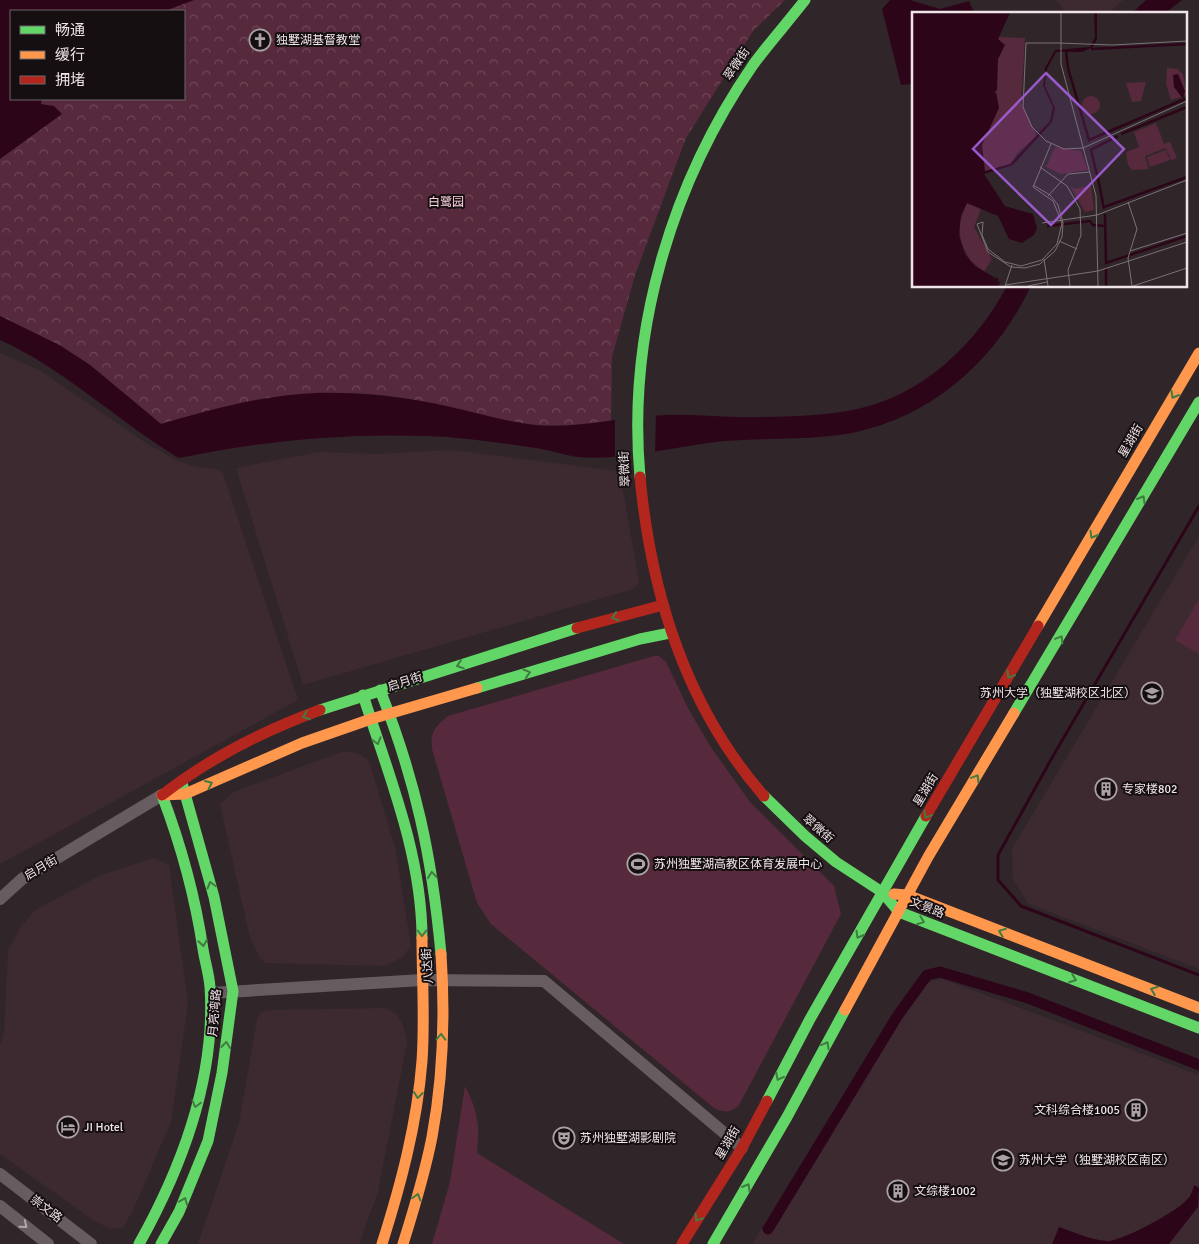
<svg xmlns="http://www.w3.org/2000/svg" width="1199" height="1244" font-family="Signika,'Noto Sans SC',sans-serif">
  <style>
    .built { fill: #3d2930 }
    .grass { fill: #57293c }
    .park { fill: url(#park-crowns) }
    .water { fill: #2d0519 }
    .pier { fill: #30262a }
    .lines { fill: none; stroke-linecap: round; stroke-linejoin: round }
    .stream { stroke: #2d0519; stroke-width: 3 }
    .canal { stroke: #2d0519; stroke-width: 11 }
    .street { stroke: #675c60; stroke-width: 12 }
    .fast { stroke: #63d668; stroke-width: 11 }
    .slow { stroke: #ff974d; stroke-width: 11 }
    .jam { stroke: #b3261e; stroke-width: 11 }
    .oneway { stroke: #407c41 }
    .oneway2 { stroke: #b2a7aa }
    .labels { text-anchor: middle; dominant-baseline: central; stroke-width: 4; stroke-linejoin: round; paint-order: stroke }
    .poi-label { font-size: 12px; fill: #efe4e7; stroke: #160f11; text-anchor: start }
    .street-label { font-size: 12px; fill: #efe4e7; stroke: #160f11 }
    .park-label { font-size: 12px; fill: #fcd3e1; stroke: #160f11 }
    .inset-river { fill: none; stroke: #2d0519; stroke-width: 2.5 }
    .inset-road { fill: none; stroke: #7c7276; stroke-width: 1 }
    .view { fill: #985ac9; fill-opacity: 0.15; stroke: #985ac9; stroke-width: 2.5 }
    .inset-edge { fill: none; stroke: #efe4e7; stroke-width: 2.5 }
  </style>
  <defs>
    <pattern id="park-crowns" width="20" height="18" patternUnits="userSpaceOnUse" patternTransform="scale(1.25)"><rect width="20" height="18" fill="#57293c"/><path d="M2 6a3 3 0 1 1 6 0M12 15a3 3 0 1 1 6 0" fill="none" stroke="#6f4858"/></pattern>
  </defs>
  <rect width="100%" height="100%" fill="#30262a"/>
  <g class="built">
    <polygon points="1056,0 1123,0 1108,14 1067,14"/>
    <polygon points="0,353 41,371 149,445 178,461 196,467 217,469 223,473 298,700 0,864"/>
    <polygon points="452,450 617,471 623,490 639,582 635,588 623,592 303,685 236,468 319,452 374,454"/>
    <polygon points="1199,536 1199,969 1029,904 1013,879 1012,849"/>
    <polygon points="344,751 359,754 367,759 370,764 395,847 411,945 403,957 384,966 266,963 260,958 250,938 220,804 233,792"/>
    <polygon points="154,858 169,865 188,1003 171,1122 134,1208 123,1228 110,1229 93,1220 0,1154 0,1045 4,1032 8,951 20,928 35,910 101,875"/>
    <polygon points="943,979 1199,1075 1199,1244 752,1244 910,998 927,982"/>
    <polygon points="386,1008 396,1014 403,1025 407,1042 378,1192 359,1244 198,1244 239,1123 257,1019 261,1013 267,1010"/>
  </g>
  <g class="grass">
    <polygon points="1199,599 1199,654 1175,640"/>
    <path d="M654,656H659L666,662L689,710L710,746L750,802L834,886L841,914L739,1105C730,1113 725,1113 714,1108L491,924L477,903L432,749C430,731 435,727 448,716Z"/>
    <path d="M465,1086C478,1112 480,1124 477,1153L624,1244H432L450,1182Z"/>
  </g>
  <path class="park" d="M89,0H785L753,31L686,138L635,275L612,357L611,421C584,424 555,428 528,424C481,419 436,402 390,396C311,386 235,402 161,424L90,365L61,346L0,316V63L11,99H184V11H72Z"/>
  <g class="water">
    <polygon points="0,0 194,0 165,11 11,11 11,99 42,99 41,104 54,106 62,114 0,159"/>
    <polygon points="890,0 910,0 940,9 969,1 975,14 913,14 913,84 901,85 882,9"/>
    <polygon points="1146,0 1182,0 1164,14 1131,14"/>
    <path d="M1007,286H1031C994,364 925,423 839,435C801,440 762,438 724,441C678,446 621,461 577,457C563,455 550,450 536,448C500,443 463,437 426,436C343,433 261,441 179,458C117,421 66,370 0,340V316L61,346L90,365L161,424C212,409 263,395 316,393C361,392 407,397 451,407C477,413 501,420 527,424C573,431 620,416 667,415C691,414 715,417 739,417C778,417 820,417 857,409C923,395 976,344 1007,286Z"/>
    <path d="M1194,1185L1199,1188L1198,1207L1169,1244H1052L1059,1227C1074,1232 1090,1240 1107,1241C1121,1242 1183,1209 1190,1196C1192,1193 1193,1189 1194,1185Z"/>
  </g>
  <polygon class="pier" points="656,413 655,452 615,459 615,418"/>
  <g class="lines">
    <polyline class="stream" points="1199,506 1053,756 998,855 998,880 1021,906 1199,975"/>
    <polyline class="canal" points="768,1229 898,1015 927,975 940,972 1028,998 1199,1065"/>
    <g class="street">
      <polyline points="0,899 22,879 162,795"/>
      <polyline points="211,993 422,980 544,981 742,1148"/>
      <polyline points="0,1174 91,1244"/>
      <polyline points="0,1206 48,1244"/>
    </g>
    <g class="fast">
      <path d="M640,477C627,333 671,184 753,65C769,43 788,22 805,0"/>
      <polyline points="477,688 640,639 670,633"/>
      <path d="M380,690C416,781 432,857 441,954"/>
      <path d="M363,695C388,773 422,855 422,938"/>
      <polyline points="320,710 577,628"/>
      <polyline points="1014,713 1199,402"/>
      <polyline points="764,796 805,836 836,862 882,892 899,912 1199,1028"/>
      <polyline points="767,1101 810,1019 926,816"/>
      <path d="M139,1244C182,1167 216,1076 210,987C209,974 205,962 203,949C195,896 181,845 162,795"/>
      <polyline points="161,1244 179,1212 208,1141 222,1073 233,991 214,897 182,783"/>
      <polyline points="713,1244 787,1117 845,1010"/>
    </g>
    <g class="slow">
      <polyline points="1038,626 1199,353"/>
      <polyline points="162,795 185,794 302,743 371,719 477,688"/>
      <polyline points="894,894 907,895 1199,1008"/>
      <polyline points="845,1010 928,857 1014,713"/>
      <path d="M382,1244C401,1184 417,1124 422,1061C425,1020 422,979 422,938"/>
      <path d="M403,1244C414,1209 425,1173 432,1137C443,1078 445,1014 441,954"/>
    </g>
    <g class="jam">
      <path d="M640,477C651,593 686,707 764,796"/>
      <polyline points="577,628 663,605"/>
      <path d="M162,795C211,757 263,731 320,710"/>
      <polyline points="926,816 1038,626"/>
      <polyline points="682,1244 742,1148 767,1101"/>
    </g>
  </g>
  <defs><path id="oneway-chevron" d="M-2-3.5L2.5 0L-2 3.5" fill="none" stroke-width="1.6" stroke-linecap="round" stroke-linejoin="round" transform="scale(1.25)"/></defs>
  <g class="oneway">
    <use href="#oneway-chevron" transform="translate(1174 395) rotate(120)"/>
    <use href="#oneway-chevron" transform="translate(1142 499) rotate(-60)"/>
    <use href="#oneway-chevron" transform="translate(1093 535) rotate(120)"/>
    <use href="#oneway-chevron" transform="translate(615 617) rotate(163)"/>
    <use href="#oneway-chevron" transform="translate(1060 639) rotate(-59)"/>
    <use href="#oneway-chevron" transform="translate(460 665) rotate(162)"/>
    <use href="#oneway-chevron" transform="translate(527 673) rotate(-17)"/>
    <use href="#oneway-chevron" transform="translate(1010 675) rotate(121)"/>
    <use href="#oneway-chevron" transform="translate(306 716) rotate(159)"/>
    <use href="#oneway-chevron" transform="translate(377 741) rotate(74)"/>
    <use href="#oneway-chevron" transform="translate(976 778) rotate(-59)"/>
    <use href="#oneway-chevron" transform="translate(209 784) rotate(-24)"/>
    <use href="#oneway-chevron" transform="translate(927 815) rotate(121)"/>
    <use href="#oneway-chevron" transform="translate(432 875) rotate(-97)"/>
    <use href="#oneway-chevron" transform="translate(211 885) rotate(-106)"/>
    <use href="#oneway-chevron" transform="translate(921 921) rotate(21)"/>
    <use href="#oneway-chevron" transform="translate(1002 932) rotate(-159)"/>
    <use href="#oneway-chevron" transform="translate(422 933) rotate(90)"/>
    <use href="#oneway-chevron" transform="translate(859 935) rotate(120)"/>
    <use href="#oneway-chevron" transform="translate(203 943) rotate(81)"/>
    <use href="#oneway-chevron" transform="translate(1073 979) rotate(21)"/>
    <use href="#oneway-chevron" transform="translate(1154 990) rotate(-159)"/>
    <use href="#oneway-chevron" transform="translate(441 1037) rotate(-88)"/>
    <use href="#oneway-chevron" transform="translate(226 1045) rotate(-83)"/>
    <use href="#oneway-chevron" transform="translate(826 1045) rotate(-61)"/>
    <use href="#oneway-chevron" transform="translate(779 1077) rotate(118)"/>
    <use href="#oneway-chevron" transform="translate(418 1095) rotate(97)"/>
    <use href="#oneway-chevron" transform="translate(196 1104) rotate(105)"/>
    <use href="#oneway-chevron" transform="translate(747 1187) rotate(-60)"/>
    <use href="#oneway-chevron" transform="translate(417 1197) rotate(-74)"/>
    <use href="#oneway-chevron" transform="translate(184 1201) rotate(-68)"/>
    <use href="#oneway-chevron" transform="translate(698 1218) rotate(122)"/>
  </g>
  <use class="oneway2" href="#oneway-chevron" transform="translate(24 1225) rotate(39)"/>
  <defs>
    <g id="church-ring" transform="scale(1.125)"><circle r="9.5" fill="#160f11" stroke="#aca2a5" stroke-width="1.5"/><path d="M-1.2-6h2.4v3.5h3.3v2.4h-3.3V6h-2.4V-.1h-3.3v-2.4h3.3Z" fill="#aca2a5"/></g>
    <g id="university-ring" transform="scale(1.125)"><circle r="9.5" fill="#160f11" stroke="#aca2a5" stroke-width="1.5"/><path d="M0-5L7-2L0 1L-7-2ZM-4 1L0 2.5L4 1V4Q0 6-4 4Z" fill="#aca2a5"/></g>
    <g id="building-ring" transform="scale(1.125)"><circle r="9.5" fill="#160f11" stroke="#aca2a5" stroke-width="1.5"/><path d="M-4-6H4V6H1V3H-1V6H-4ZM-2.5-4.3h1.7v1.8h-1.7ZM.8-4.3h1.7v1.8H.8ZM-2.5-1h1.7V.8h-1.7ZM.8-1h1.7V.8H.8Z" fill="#aca2a5"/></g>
    <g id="stadium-ring" transform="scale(1.125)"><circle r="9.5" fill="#160f11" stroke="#aca2a5" stroke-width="1.5"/><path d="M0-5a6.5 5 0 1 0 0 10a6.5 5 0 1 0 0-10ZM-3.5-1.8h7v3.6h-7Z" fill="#aca2a5"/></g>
    <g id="hotel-ring" transform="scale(1.125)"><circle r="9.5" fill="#160f11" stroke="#aca2a5" stroke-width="1.5"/><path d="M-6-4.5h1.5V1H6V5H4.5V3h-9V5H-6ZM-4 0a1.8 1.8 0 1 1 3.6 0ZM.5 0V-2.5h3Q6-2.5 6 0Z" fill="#aca2a5"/></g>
    <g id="theatre-ring" transform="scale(1.125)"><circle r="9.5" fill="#160f11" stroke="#aca2a5" stroke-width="1.5"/><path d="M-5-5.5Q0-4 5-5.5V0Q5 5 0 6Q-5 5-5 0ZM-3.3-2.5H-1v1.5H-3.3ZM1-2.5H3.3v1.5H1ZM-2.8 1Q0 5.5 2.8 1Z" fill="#aca2a5"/></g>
  </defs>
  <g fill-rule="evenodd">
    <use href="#church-ring" x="260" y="40"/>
    <use href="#university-ring" x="1152" y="693"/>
    <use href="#building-ring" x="1106" y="789"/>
    <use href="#stadium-ring" x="638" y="864"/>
    <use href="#building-ring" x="1136" y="1110"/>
    <use href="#hotel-ring" x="68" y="1127"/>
    <use href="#theatre-ring" x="564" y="1138"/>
    <use href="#university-ring" x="1003" y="1160"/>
    <use href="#building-ring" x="898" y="1191"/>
  </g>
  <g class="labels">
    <g class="poi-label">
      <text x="276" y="40">独墅湖基督教堂</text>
      <text x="1136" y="693" text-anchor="end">苏州大学（独墅湖校区北区）</text>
      <text x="1122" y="789">专家楼802</text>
      <text x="654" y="864">苏州独墅湖高教区体育发展中心</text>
      <text x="1120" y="1110" text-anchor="end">文科综合楼1005</text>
      <text x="84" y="1127">JI Hotel</text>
      <text x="580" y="1138">苏州独墅湖影剧院</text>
      <text x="1019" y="1160">苏州大学（独墅湖校区南区）</text>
      <text x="914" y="1191">文综楼1002</text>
    </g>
    <g class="street-label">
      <text transform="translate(737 64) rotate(-56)">翠微街</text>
      <text transform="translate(1131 441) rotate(-60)">星湖街</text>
      <text transform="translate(625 469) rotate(-93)">翠微街</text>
      <text transform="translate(405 682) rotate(-18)">启月街</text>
      <text transform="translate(926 790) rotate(-59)">星湖街</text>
      <text transform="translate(818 829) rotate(41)">翠微街</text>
      <text transform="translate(41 868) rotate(-31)">启月街</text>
      <text transform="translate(927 908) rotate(21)">文景路</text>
      <text transform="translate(428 966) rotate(-94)">八达街</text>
      <text transform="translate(215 1013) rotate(-85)">月亮湾路</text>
      <text transform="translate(728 1143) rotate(-60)">星湖街</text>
      <text transform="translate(46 1209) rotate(37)">崇文路</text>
    </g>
    <g class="park-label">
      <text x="446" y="202">白鹭园</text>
    </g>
  </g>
  <g transform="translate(912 12)">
    <rect width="275" height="275" fill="#30262a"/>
    <path d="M234,70L229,89L220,90L214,71ZM170 93a9 9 0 1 1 18 0a9 9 0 1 1-18 0ZM244,111L252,132L258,130L265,146L259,148L254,136L233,144L237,157L220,158L216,153L214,140L227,135L222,120ZM143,135L169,139L176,158L149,162L134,155ZM254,138L258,148L238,155L235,145ZM179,173L182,198L173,200L158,174L163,177Z" fill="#57293c"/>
    <path d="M87,25L113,26L109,91L125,124L105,141L98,153L71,160L65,137L80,34ZM255,56L265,57L271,62L275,83L259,88L254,72ZM55,191L69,197L62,215L80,247L72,260L58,248L49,231L47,212Z" fill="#57293c"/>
    <path d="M0,1H98L86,27L93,33L86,47L85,78L81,81L84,80L87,96L70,133L73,159L98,152L138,109L141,95L131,74L133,56L143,38L178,35L183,25L182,1H185V27L181,35L170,40H144L135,57L133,74L143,96L140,110L101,153L72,162L93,194L121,202L125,216L122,223L110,231L97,227L86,204L55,191L49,203L47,223L53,242L63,254L82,265L81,268L83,265L87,267L85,271L88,269L87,274H0ZM266,62L273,79L271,87L262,75L261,63Z" fill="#2d0519"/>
    <path class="inset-river" d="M179,37L275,32M154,39L156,56L177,128L275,86M209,122L275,95M185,163L179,138L206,124M186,166L192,197M192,195L275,165M193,202L194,251L275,224M135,214L178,209L181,213L194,214M194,274V256"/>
    <path class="inset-road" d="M149,1V52L184,184L186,274M147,31H114L111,95L120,115L134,129L152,137L171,136M147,31L200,33L275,29M171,136L275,89M128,155L155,174L168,197L169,223L156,258L158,274M121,175L141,189L150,211L145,232L130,248L109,254L93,250L76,237L70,223L71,210L65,212L76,240L99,255L113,256L128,252L143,239L150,225L151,211L146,193L138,183L121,173M121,175L139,132M136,184L156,162L178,160M216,190L225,217L216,246L220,274M130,211L185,203L275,168M147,229L165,237M218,239L275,221M132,247L136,274M93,273L186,259L275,230M93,274L100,253M116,274L135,270M221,274L275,256"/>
    <path class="view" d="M134,61L212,137L139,213L61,137Z"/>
    <rect width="275" height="275" class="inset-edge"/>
  </g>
  <rect x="10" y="10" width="175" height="90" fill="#160f11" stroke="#6d6467"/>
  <rect x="20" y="26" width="25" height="8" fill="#63d668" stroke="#6d6467"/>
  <text x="55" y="35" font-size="15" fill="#efe4e7">畅通</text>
  <rect x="20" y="51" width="25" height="8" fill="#ff974d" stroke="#6d6467"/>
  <text x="55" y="60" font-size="15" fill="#efe4e7">缓行</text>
  <rect x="20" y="76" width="25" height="8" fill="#b3261e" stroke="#6d6467"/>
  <text x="55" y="85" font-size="15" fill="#efe4e7">拥堵</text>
</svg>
